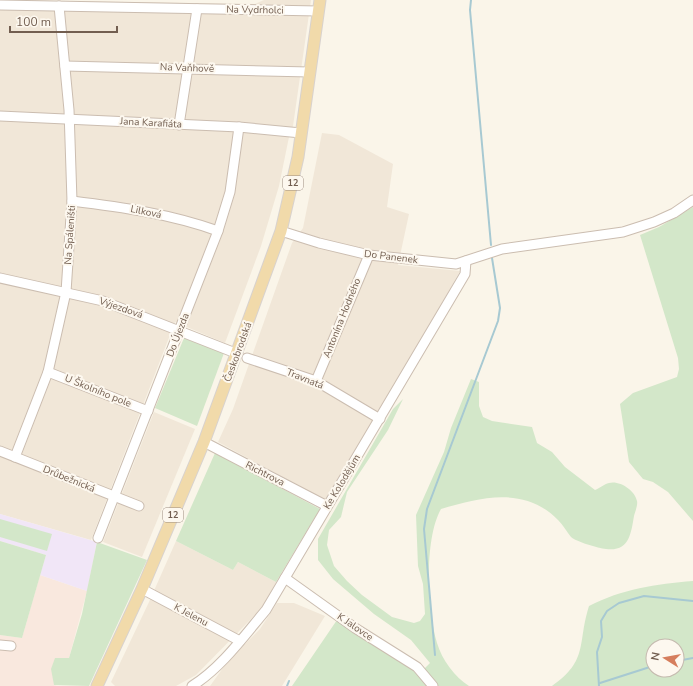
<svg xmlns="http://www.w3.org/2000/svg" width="693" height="686" font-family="'Nunito Sans',sans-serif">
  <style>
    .residential { fill: #f1e7d8 }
    .commercial { fill: #f9e8de }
    .education { fill: #f1e6f7 }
    .green { fill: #d3e7c9; fill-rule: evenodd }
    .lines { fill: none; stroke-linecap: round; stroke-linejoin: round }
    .stream { stroke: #a7c9d2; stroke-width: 2 }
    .minor-casing { stroke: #cbbdb0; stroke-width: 11 }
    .major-casing { stroke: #d8d2ce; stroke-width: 13 }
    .minor { stroke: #fff; stroke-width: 9 }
    .major { stroke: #f1daaa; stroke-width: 11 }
    .labels { text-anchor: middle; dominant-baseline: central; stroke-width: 4; stroke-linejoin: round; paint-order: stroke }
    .shield { fill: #fdf8ef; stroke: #9c8c80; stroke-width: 1 }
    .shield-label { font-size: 9px; font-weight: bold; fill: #725e50 }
    .street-label { font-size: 10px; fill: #725e50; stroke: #fdf8ef }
  </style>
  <rect width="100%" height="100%" fill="#faf5e9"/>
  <g class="residential">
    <polygon points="0,0 255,4 264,0 311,0 293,126 289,137 279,186 261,246 225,343 175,322 91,540 0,514"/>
    <polygon points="322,133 339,135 393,164 387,207 409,214 398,265 460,271 441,305 325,500 218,442 233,409 292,243 303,228"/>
    <polygon points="154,412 195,429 142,557 103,542"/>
    <polygon points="176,541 233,570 238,562 276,582 262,608 196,675 176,686 115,686 111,682 149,602"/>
    <polygon points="277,603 294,603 325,616 282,686 210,686 228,661 260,629"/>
  </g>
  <polygon class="commercial" points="40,575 87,591 69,658 55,658 54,685 58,686 0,686 0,635 22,638"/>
  <polygon class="education" points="0,514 97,542 87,591 40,575 46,555 0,541"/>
  <g class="green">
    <polygon points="693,207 693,521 668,492 653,482 643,479 629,462 620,404 633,393 677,377 679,369 678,358 640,235 659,227"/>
    <polygon points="184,338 224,353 197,426 155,408"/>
    <path d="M471,379L479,382V406L483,417L492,421L532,427L537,443L552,452L565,467L595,490C600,488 604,484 609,483C619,480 635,490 637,501C638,505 635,512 634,516C631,534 629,552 606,549C598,548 577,542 571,537C567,532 563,525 558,520C525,486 481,497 441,509C424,539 427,610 437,643C442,660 455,677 469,686H292L337,620L420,673L430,663L411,640L374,614L333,579L318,560V539L393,409L403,399L388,430L347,492L341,517L329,530L327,545L334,566L347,581L362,595L392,617L414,623L420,621L425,614L423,584L418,566L416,515L444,452L451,428Z"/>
    <polygon points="215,453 320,509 276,582 238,562 233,570 176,541"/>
    <polygon points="0,519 52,534 47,551 0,537"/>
    <polygon points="0,541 46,555 22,638 0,635"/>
    <polygon points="97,542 147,560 89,686 54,685 51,669 55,658 69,658 82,614"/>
    <path d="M693,581V686H552C589,660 577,644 589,606C622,589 656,584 693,581ZM653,646H677V670H653Z"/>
  </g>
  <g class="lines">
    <g class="stream">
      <polyline points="471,0 470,10 491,245"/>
      <polyline points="435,655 424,529 427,509 498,321 500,308 492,258"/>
      <polyline points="677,661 693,658"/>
      <polyline points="600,683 653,666"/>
      <polyline points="287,686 289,681"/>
      <polyline points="599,686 597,652 602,637 601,621 607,611 619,603 644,596 693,601"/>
    </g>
    <g class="minor-casing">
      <g id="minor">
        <polyline points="0,5 318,11"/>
        <polyline points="65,66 310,72"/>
        <polyline points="0,116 239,127 301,133"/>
        <polyline points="179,125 197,9"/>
        <path d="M72,201C121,207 171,214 218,231"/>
        <polyline points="281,231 319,243 369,255 456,264 502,249 623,232 654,222 674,213 693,200"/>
        <polyline points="0,278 103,301 238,354"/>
        <polyline points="247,358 316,381 380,419"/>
        <polyline points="48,372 148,411"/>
        <polyline points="316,381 369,255"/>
        <polyline points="204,442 327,506"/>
        <polyline points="0,451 139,506"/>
        <polyline points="15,457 48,372 66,292 72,201 69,110 59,6"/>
        <polyline points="98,538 218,231 230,192 239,127"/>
        <polyline points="285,578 355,628 417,667 433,686"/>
        <polyline points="142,589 240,641"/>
        <polyline points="0,645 11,646"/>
        <path d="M192,686C221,668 244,636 266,610L465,274L466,261"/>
      </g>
    </g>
    <g class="major-casing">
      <polyline id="major" points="97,686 142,589 204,442 281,231 298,157 320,0"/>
    </g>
    <use href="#minor" class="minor"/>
    <use href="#major" class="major"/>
  </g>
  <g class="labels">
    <g class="shield">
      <rect x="283" y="176" width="20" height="14" rx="3"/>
      <rect x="163" y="508" width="20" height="14" rx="3"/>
    </g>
    <g class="shield-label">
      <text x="293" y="183">12</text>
      <text x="173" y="515">12</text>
    </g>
    <g class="street-label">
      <text transform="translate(255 10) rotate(1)">Na Vydrholci</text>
      <text transform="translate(187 68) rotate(2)">Na Vaňhově</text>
      <text transform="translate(151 123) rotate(3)">Jana Karafiáta</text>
      <text transform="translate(146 212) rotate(12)">Lilková</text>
      <text transform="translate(70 235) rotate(-86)">Na Spáleništi</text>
      <text transform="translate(391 257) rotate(7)">Do Panenek</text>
      <text transform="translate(121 308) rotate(19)">Výjezdová</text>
      <text transform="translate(342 318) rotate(-68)">Antonína Hodného</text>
      <text transform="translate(178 335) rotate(-69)">Do Újezda</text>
      <text transform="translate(238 352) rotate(-70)">Českobrodská</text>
      <text transform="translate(305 379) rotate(22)">Travnatá</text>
      <text transform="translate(98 391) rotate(22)">U Školního pole</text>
      <text transform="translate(265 474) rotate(27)">Richtrova</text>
      <text transform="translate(69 479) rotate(22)">Drůbežnická</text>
      <text transform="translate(342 482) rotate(-59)">Ke Kolodějům</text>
      <text transform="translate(191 615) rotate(28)">K Jelenu</text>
      <text transform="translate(355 627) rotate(34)">K Jalovce</text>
    </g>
  </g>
  <g transform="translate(665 658) rotate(281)"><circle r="19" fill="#fdf8ef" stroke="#c5baaf"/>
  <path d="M0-3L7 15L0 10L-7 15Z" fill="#d67e5d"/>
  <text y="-6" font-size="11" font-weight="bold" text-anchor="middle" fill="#725e50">N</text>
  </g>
  <path d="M10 26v6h107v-6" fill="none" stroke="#725e50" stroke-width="2"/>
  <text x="16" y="26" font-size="12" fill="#725e50" stroke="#fdf8ef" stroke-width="3" paint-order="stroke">100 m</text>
</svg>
